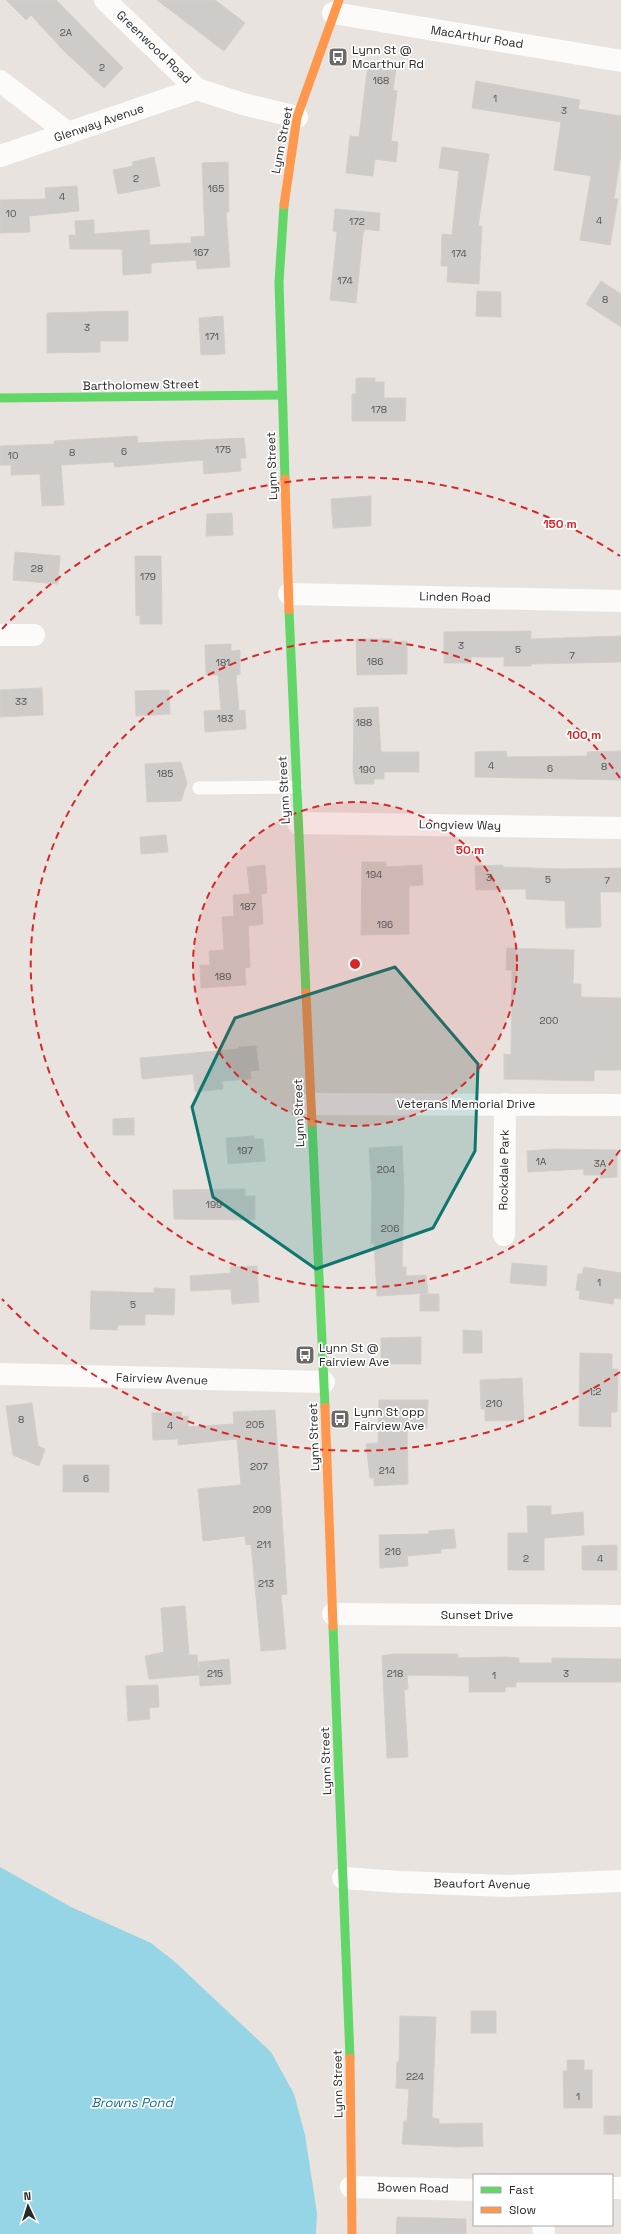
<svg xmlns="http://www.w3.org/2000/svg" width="621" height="2234" font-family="'Space Grotesk',sans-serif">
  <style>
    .water { fill: #95d5e5 }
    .building { fill: #cecbc8; stroke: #d2cfcb }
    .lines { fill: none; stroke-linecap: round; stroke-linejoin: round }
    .lane { stroke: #fcfbfa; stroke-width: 13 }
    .street { stroke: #fcfbfa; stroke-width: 22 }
    .fast { stroke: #63d668; stroke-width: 9 }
    .slow { stroke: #ff974d; stroke-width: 9 }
    .marked { fill: #0f766e; fill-opacity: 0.2; stroke: #0f766e; stroke-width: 3; stroke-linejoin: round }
    .ring { fill: none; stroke: #d62828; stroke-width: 2; stroke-dasharray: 7 5 }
    .labels { text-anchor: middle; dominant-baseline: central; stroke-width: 3.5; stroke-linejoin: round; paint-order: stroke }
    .number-label { font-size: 10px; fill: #535252 }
    .street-label { font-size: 12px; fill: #292929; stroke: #fff }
    .poi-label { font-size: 12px; fill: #292929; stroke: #fff; text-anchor: start }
    .water-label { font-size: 13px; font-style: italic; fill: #136d93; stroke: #fff }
    .centre { fill: #d62828; stroke: #fff; stroke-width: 2 }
    .ring-label { font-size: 12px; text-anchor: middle; font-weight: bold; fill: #d62828; stroke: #fff; stroke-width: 3.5; stroke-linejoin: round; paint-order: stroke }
  </style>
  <rect width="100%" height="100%" fill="#e8e3de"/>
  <polygon class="water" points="0,1867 71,1907 151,1943 175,1962 271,2052 294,2094 305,2135 317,2213 316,2234 0,2234"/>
  <g class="building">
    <polygon points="6,0 56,0 123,68 104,88 64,51 31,15 26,20"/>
    <polygon points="157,0 215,0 245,23 224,51"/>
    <polygon points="368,65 396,69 393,90 397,91 391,141 398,142 396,162 375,159 373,176 346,173 350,136 359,137"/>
    <polygon points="476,81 580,100 578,109 621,116 621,153 614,199 618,199 610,245 580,240 591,176 554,170 561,122 472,108"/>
    <polygon points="442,147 489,154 478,226 482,226 479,284 447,282 448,266 441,266 442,234 452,235 459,171 439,168"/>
    <polygon points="154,157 160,186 118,194 113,170 133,166 132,162"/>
    <polygon points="228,162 229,212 226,212 230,267 197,269 196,260 151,263 151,273 123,275 122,249 70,249 69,235 76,235 75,221 94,220 94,234 149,230 150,245 191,243 191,237 205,236 202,163"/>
    <polygon points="77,186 79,211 29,216 30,232 0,233 0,200 46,199 45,188"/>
    <polygon points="335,209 380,213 379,231 365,229 363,234 356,303 330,300 337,232 333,231"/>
    <polygon points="601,281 621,294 621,327 586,304"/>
    <polygon points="477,291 501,292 501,317 476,316"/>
    <polygon points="128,311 128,341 100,341 100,352 47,353 47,313"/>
    <polygon points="223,316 225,354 201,355 199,318"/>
    <polygon points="356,378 375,378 375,382 384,382 384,398 406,398 405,421 352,421 352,394 356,394"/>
    <polygon points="137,436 138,443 244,438 246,458 240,458 241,471 204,474 203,460 115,467 114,462 61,465 64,505 42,506 40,474 11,475 11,465 0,465 0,446 54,444 54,441"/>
    <polygon points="371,496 371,526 333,528 331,499"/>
    <polygon points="232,513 233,535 206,536 207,514"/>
    <polygon points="15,552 60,556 58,584 13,580"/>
    <polygon points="135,556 161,556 162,624 140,624 140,615 136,616"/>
    <polygon points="531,631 531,639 621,636 621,662 531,664 531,666 504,666 504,657 471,657 471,663 444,663 444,632"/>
    <polygon points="356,639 392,639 392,642 407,641 407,674 357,675"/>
    <polygon points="231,644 231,651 240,650 240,674 236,675 239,711 245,710 246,729 205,732 204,711 221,710 218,675 206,675 205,645"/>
    <polygon points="42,688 43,715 0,717 0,690"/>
    <polygon points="169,690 170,714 136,716 135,691"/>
    <polygon points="378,707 381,752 419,752 419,772 384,772 384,779 374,779 374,784 355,784 353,773 354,708"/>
    <polygon points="506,751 507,757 587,756 587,752 621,751 621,780 475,777 475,752"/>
    <polygon points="181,762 187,783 181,801 147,802 145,764"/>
    <polygon points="166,835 168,852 141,854 140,837"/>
    <polygon points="362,862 386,862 386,867 422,865 423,885 409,886 409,934 361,935"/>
    <polygon points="265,865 267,893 261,894 263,924 248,926 250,967 245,968 246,985 201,988 200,965 210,965 209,951 224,950 222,917 234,916 233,895 250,894 247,867"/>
    <polygon points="503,865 503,867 563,869 621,868 621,892 600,892 601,927 566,928 565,901 526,899 526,889 476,890 475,866"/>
    <polygon points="507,948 574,950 573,984 581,984 581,997 621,998 621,1070 594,1070 594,1081 504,1079 504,1054 511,1055 512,970 506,970"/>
    <polygon points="256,1046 259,1070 250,1071 251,1079 222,1081 223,1089 195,1092 193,1074 142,1079 140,1058 239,1049 239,1047"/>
    <polygon points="134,1118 134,1135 113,1135 113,1119"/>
    <polygon points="254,1136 254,1139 263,1139 265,1161 228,1164 226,1138"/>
    <polygon points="402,1146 404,1191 402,1267 406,1267 406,1276 426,1275 428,1293 377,1296 374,1243 371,1243 372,1193 369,1148"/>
    <polygon points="555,1149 617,1150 617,1177 600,1178 600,1175 584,1175 583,1169 528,1172 527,1151"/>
    <polygon points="245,1189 245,1196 255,1196 255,1220 174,1219 173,1190"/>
    <polygon points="512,1263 547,1266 546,1286 510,1283"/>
    <polygon points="257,1266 259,1302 232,1304 231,1289 191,1291 190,1276 231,1273 230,1267"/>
    <polygon points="584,1267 621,1273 621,1299 614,1298 613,1304 579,1299 580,1291 576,1290 578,1274 582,1274"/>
    <polygon points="154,1288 175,1289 174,1315 145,1314 145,1325 118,1325 117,1330 90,1329 91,1291 154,1293"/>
    <rect x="420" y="1294" width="19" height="17"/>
    <polygon points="463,1330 482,1331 482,1353 463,1353"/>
    <polygon points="421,1337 421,1364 381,1364 381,1338"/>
    <polygon points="580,1353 612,1354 612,1369 618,1369 617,1412 611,1412 611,1427 579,1426"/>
    <polygon points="522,1378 524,1420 485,1421 485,1409 481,1409 480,1380"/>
    <polygon points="379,1400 428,1400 427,1428 407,1428 408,1484 374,1486 374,1478 370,1478 366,1444 378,1443"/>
    <polygon points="32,1403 38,1446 45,1449 39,1466 13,1455 6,1406"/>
    <polygon points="275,1410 287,1594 281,1595 286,1649 261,1651 251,1544 246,1545 245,1536 203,1541 198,1489 241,1485 237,1439 178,1445 178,1439 153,1440 152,1413 181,1412 182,1417 188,1416 188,1427 234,1424 233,1412"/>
    <rect x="63" y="1465" width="46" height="27"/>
    <polygon points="527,1506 551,1506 551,1515 583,1512 584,1535 544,1538 544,1570 508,1570 508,1533 528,1533"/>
    <polygon points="454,1529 456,1548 441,1549 441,1553 407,1556 408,1566 380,1568 379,1535 429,1534 429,1531"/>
    <polygon points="617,1545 617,1570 582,1570 582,1546"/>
    <polygon points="185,1606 189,1655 197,1655 199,1675 149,1679 145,1656 164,1652 161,1608"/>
    <polygon points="394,1654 458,1654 458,1658 506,1657 519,1658 519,1663 552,1663 552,1658 621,1659 621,1682 516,1682 516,1687 505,1687 505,1692 469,1692 469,1676 407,1675 408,1689 404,1690 408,1757 387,1758 382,1656"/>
    <polygon points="229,1659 231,1684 200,1686 199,1662"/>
    <polygon points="158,1685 159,1707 149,1708 150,1719 128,1721 126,1686"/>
    <rect x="471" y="2011" width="25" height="22"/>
    <polygon points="400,2016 436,2017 432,2118 439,2119 439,2124 482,2123 483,2146 458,2147 402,2144 404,2121 407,2121 409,2089 396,2088 397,2062 399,2062"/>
    <polygon points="567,2060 584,2060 584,2070 592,2070 592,2108 564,2108 563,2071 567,2071"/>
    <rect x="604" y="2116" width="17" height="18"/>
    <polygon points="397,2217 466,2219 466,2234 396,2234"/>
  </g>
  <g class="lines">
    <polyline class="lane" points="199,788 296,787"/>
    <g class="street">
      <polyline points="105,0 197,89 243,104 297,117"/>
      <polyline points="333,13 621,61"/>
      <polyline points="0,81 68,133"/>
      <polyline points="0,156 197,89"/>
      <polyline points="289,594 621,601"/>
      <polyline points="0,635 34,635"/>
      <polyline points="298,823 621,828"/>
      <polyline points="310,1104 621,1105"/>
      <polyline points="504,1235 505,1104"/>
      <polyline points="0,1374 324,1382"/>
      <polyline points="333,1614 621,1616"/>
      <polyline points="343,1878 400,1882 507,1886 621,1881"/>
      <polyline points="351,2187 474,2190"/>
      <polyline points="612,2188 621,2188"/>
      <polyline points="543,2225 544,2234"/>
    </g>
    <g class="fast">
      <polyline points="284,205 279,282 285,479"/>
      <polyline points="0,398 282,395"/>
      <polyline points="289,610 306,993"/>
      <polyline points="312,1123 325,1407"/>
      <polyline points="333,1626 350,2058"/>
    </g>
    <g class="slow">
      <polyline points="284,205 297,117 339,0"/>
      <polyline points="285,479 289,610"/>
      <polyline points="306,993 312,1123"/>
      <polyline points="325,1407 333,1626"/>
      <polyline points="350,2058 352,2234"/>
    </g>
  </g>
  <path class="marked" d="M395,967L478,1064L475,1151L433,1228L316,1269L213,1197L192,1107L235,1018Z"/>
  <circle cx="355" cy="964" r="162" fill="#d62828" fill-opacity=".12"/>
  <g class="ring">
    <circle cx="355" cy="964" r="162"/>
    <path d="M620 1150A324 324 0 1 1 620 778"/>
    <path d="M620 1372A486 486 0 0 1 2 1299M2 629A486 486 0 0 1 620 556"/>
  </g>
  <defs>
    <g id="bus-square" transform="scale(1)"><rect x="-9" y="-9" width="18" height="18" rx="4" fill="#6c6a68" stroke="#fff"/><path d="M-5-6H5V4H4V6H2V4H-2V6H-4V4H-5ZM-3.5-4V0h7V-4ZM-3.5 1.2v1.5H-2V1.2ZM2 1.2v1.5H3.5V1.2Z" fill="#fff"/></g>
  </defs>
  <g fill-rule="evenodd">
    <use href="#bus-square" x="338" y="57"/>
    <use href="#bus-square" x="305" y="1355"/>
    <use href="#bus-square" x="340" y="1419"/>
  </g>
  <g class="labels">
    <g class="number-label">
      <text x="66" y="32">2A</text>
      <text x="102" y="67">2</text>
      <text x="381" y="80">168</text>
      <text x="495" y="98">1</text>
      <text x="564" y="110">3</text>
      <text x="136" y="178">2</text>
      <text x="216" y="188">165</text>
      <text x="62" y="196">4</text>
      <text x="11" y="213">10</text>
      <text x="599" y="220">4</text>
      <text x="357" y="221">172</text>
      <text x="201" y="252">167</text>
      <text x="459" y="253">174</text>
      <text x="345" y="280">174</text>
      <text x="605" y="299">8</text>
      <text x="87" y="327">3</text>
      <text x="212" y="336">171</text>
      <text x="379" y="409">178</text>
      <text x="223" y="449">175</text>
      <text x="124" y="451">6</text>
      <text x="72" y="452">8</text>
      <text x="13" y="455">10</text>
      <text x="37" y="568">28</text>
      <text x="148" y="576">179</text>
      <text x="461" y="645">3</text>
      <text x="518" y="649">5</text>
      <text x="572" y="655">7</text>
      <text x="375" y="661">186</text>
      <text x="223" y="662">181</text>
      <text x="21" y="701">33</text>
      <text x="225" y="718">183</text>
      <text x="364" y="722">188</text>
      <text x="491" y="765">4</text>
      <text x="604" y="766">8</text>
      <text x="550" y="768">6</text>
      <text x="367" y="769">190</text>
      <text x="165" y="773">185</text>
      <text x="374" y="874">194</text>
      <text x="489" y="877">3</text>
      <text x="548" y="879">5</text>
      <text x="607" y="880">7</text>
      <text x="248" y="906">187</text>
      <text x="385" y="924">196</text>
      <text x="223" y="976">189</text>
      <text x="549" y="1020">200</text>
      <text x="245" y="1150">197</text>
      <text x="541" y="1161">1A</text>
      <text x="600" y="1163">3A</text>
      <text x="386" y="1169">204</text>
      <text x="214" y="1204">199</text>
      <text x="390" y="1228">206</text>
      <text x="599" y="1282">1</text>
      <text x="133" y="1304">5</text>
      <text x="595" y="1391">1;2</text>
      <text x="494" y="1403">210</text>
      <text x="21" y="1419">8</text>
      <text x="255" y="1424">205</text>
      <text x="170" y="1425">4</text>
      <text x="259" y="1466">207</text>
      <text x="387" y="1470">214</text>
      <text x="86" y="1478">6</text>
      <text x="262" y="1509">209</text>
      <text x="264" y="1544">211</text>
      <text x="393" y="1551">216</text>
      <text x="526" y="1558">2</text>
      <text x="600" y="1558">4</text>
      <text x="266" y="1583">213</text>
      <text x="215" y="1673">215</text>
      <text x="395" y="1673">218</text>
      <text x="566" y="1673">3</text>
      <text x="494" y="1675">1</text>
      <text x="415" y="2076">224</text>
      <text x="578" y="2096">1</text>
    </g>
    <g class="street-label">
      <text transform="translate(477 37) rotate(9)">MacArthur Road</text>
      <text transform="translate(154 47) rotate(44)">Greenwood Road</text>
      <text transform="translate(99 123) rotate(-19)">Glenway Avenue</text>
      <text transform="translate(282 140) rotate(-79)">Lynn Street</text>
      <text transform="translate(141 385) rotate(-1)">Bartholomew Street</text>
      <text transform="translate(272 466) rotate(-92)">Lynn Street</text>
      <text transform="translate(455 597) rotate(1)">Linden Road</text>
      <text transform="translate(284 790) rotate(-93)">Lynn Street</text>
      <text transform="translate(460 825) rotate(1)">Longview Way</text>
      <text x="466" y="1104">Veterans Memorial Drive</text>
      <text transform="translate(299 1113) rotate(-92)">Lynn Street</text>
      <text transform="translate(504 1170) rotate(-89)">Rockdale Park</text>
      <text transform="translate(162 1379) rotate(2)">Fairview Avenue</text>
      <text transform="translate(314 1437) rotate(-92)">Lynn Street</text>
      <text x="477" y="1615">Sunset Drive</text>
      <text transform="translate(326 1761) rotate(-92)">Lynn Street</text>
      <text transform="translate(482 1884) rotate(1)">Beaufort Avenue</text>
      <text transform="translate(338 2084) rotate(-91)">Lynn Street</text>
      <text transform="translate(413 2188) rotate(1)">Bowen Road</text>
    </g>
    <g class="poi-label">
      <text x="352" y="50">Lynn St @<tspan x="352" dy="14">Mcarthur Rd</tspan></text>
      <text x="319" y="1348">Lynn St @<tspan x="319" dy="14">Fairview Ave</tspan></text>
      <text x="354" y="1412">Lynn St opp<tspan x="354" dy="14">Fairview Ave</tspan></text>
    </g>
    <g class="water-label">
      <text x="132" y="2102">Browns Pond</text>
    </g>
  </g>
  <circle cx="355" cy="964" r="6" class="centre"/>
  <g class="ring-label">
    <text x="560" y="528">150 m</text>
    <text x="584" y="739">100 m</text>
    <text x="470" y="854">50 m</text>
  </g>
  <rect x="473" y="2174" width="140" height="52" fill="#ffffff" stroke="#a9a9a9"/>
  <rect x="481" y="2187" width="20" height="6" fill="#63d668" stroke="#a9a9a9"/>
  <text x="509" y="2194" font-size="12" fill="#292929">Fast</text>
  <rect x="481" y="2207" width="20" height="6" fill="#ff974d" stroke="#a9a9a9"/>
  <text x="509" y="2214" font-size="12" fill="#292929">Slow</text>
  <g transform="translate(28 2206) rotate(356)" stroke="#ffffff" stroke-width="3" paint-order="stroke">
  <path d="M0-3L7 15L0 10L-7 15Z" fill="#292929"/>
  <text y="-6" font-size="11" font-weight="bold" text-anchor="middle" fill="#292929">N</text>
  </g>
</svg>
